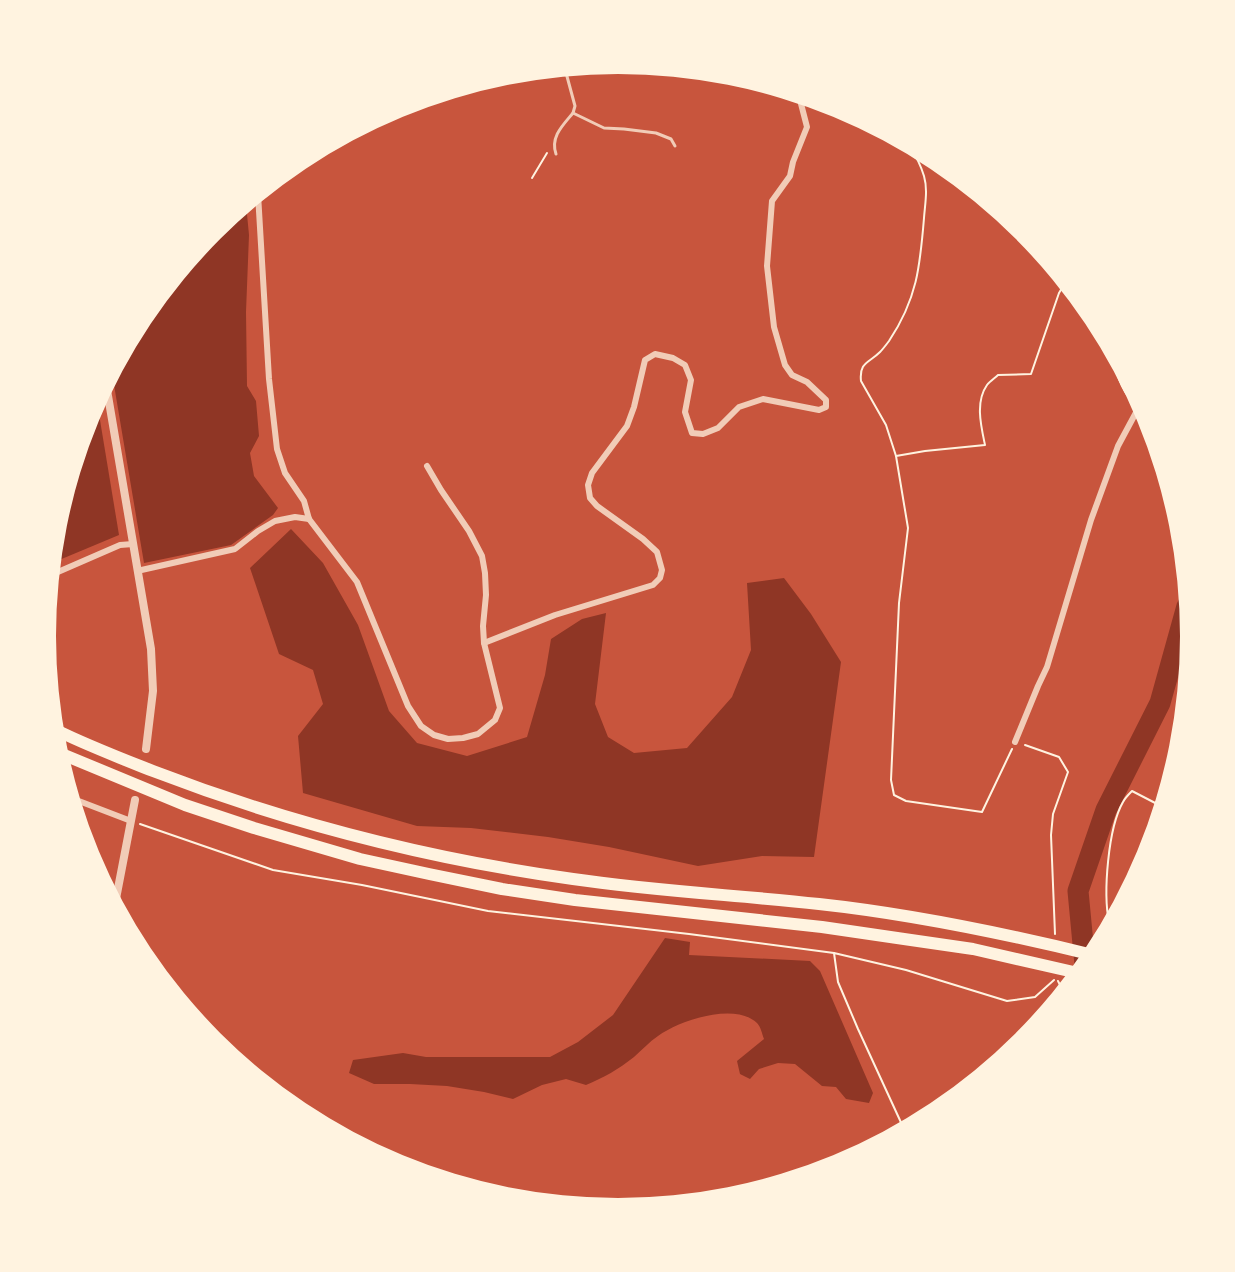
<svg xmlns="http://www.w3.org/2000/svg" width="1235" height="1272" font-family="Mulish,sans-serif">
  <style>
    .water { fill: #8f3625 }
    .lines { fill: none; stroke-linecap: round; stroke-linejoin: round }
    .river { stroke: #8f3625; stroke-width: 21 }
    .path { stroke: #fff3e0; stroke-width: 2 }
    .service { stroke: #f1ccb7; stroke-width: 3 }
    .minor { stroke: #f1ccb7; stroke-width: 6 }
    .tertiary { stroke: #f1ccb7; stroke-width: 8 }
    .motorway { stroke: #fff3e0; stroke-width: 12 }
  </style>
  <rect width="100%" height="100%" fill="#c8553d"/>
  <g class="water">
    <polygon points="246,204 249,235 246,312 247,386 256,401 259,436 250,453 254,476 278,508 273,515 231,545 144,563 112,373 142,318 213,231"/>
    <polygon points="97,402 119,535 52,563 56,524 89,417"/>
    <polygon points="291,529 323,563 358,625 389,711 417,743 467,756 527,737 545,675 551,639 582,619 606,613 595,704 608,737 634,753 687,748 732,697 751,650 747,583 784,578 811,614 841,662 814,857 762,856 698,866 609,847 548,837 471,828 417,826 303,793 298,736 323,704 313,670 279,654 250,568"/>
    <path d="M665,938L690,942L689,955L810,961L820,971L873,1093L869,1103L846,1099L836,1087L822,1086L795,1064L778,1063L759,1069L750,1079L740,1074L737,1061L764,1039C762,1034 761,1027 757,1023C735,1002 680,1020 658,1036C649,1042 642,1050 634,1057C619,1069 603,1078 586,1085L566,1079L542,1085L513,1099L484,1092L447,1086L410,1084H374L349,1073L353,1060L403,1053L426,1057H550L578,1042L613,1015Z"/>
  </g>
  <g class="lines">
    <polyline class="river" points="1085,965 1078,891 1106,810 1160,703 1187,606"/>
    <g class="path">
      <polyline points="550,73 551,70"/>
      <path d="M910,147C916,156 921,166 924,176C928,190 925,204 924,218C920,267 917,299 889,341C886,345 883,349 880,352C869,363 859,362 861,381L886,425L896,456L908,528L899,603L891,780L894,795L906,801L982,812L1012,749"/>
      <polyline points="532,178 547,153"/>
      <path d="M1114,356C1115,372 1122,389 1132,402"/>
      <path d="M896,456L925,451L985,445C981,426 975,402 987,385C990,381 995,378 998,375L1031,374L1059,293L1065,283"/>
      <polyline points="1025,745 1059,757 1068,772 1053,814 1051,835 1055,934"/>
      <polyline points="140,824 273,870 362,885 488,911 689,934 834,953"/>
      <path d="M1111,921L1109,922C1103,893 1108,828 1123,802C1125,798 1129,794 1132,791L1161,806"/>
      <polyline points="1058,981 1063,991"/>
      <polyline points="904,1129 858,1029 838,982 834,953 906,970 1007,1001 1035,997 1054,980"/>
    </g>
    <g class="service">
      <polyline points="565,69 575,106 573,113 604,128 624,129 656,133 671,139 675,146"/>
      <path d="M556,154C550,137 563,125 573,113"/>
    </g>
    <g class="minor">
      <polyline points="258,194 269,379 277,449 285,473 304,501 309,519 357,582 408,706 421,726 434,735 448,739 463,738 478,734 495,720 500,708 484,643 483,626 486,595 485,573 482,556 469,531 441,490 427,466"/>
      <polyline points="137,571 235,549 258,531 275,521 295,517 309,519"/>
      <polyline points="51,575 120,545 133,544"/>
      <polyline points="484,643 555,615 653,585 660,578 662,570 657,552 643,539 597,506 590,498 588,485 592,473 627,426 634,407 645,360 655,354 673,358 685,365 691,380 685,412 692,433 703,434 718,428 739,407 763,399 819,410 826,407 826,400 807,382 792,375 785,365 774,327 767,266 772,201 790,176 793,162 807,127 799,96"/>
      <polyline points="1015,742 1038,686 1047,667 1091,520 1118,446 1140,405"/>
      <polyline points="71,798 131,821"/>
    </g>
    <g class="tertiary">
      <polyline points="106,384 151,649 153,691 146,749"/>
      <polyline points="115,904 135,800"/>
    </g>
    <g class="motorway">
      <path d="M54,729C86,745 120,758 153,771C288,823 430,859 573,879C654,891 737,895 819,904C911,914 1003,933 1093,955"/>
      <polyline points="57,752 185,805 254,828 360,859 429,874 502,889 575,900 822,927 904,939 973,949 1078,973"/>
    </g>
  </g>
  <path d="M0 0H1235V1272H0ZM56 636a562 562 0 1 1 1124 0a562 562 0 1 1-1124 0Z" fill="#fff3e0" fill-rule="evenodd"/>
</svg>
